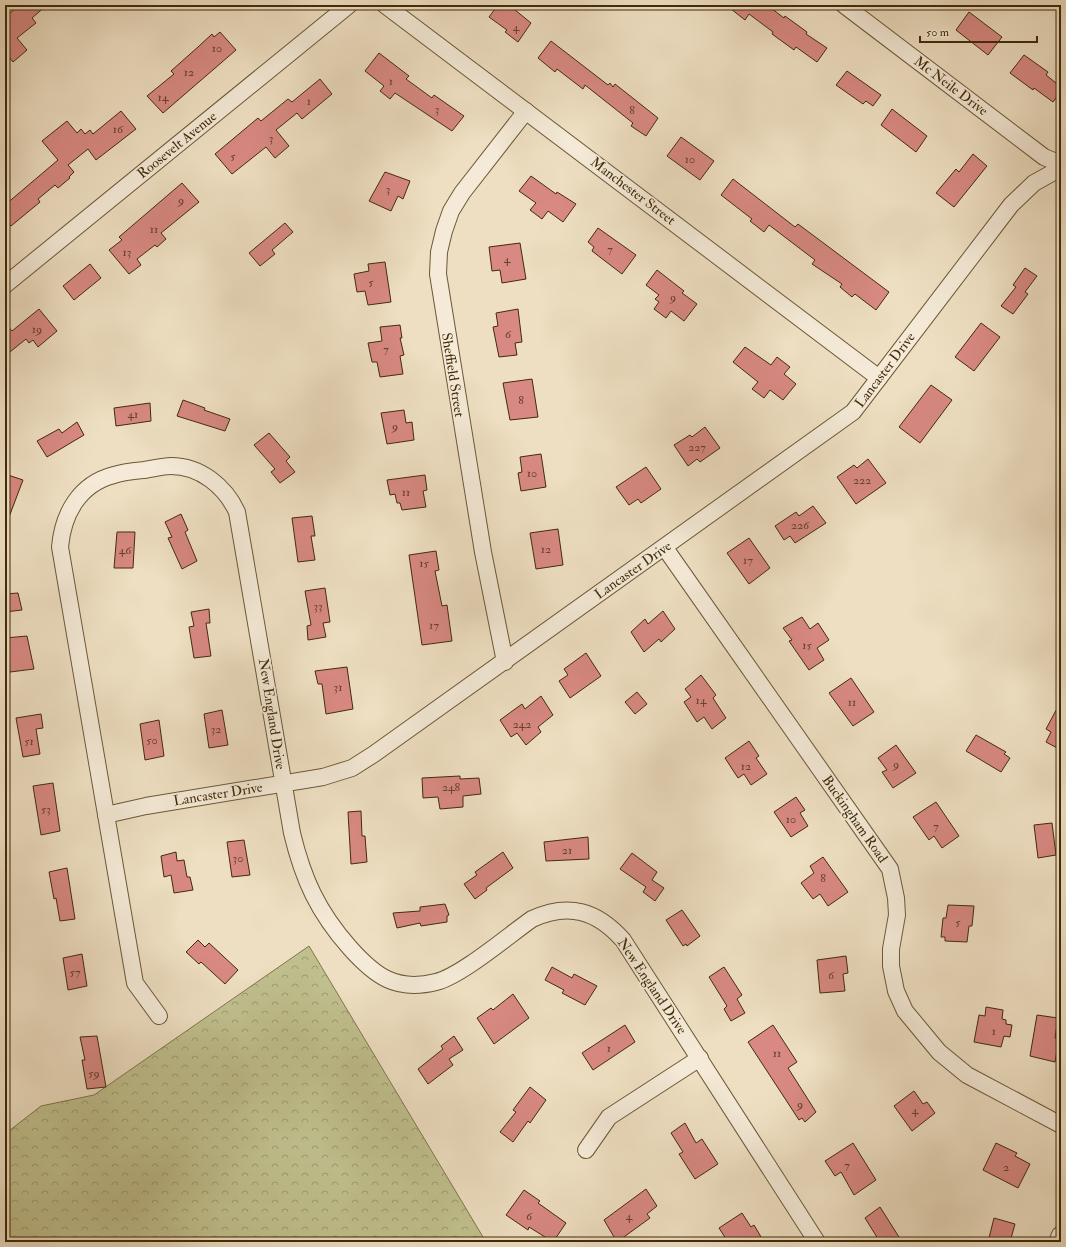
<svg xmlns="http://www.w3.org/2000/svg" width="1066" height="1247" font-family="'IM FELL Double Pica',serif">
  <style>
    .forest { fill: url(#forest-crowns); stroke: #80764c }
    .building { fill: #d88983; stroke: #412b09 }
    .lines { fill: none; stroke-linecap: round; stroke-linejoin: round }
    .minor-casing { stroke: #6c5837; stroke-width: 18 }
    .tertiary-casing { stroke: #6c5837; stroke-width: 21 }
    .minor { stroke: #f4ead7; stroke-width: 16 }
    .tertiary { stroke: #f4ead7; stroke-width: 19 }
    .labels { text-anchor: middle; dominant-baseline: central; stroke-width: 3.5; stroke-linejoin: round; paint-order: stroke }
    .number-label { font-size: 12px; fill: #674228 }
    .street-label { font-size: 14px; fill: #412b09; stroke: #f4ead7 }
  </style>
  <defs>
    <pattern id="forest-crowns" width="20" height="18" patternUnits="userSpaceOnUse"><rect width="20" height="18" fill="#c0c08e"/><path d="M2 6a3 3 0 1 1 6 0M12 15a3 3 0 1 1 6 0" fill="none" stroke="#9e9c72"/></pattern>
  </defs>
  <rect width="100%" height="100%" fill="#eedfc2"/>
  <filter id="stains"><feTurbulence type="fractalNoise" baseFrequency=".005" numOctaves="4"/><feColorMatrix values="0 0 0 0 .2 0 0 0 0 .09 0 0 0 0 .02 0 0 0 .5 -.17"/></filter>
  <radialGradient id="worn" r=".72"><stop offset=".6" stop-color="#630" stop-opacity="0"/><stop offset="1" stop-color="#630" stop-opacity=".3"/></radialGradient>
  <polygon class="forest" points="309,946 486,1242 5,1242 5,1134 41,1106 94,1095"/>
  <g class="building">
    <polygon points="20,5 47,5 32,18 36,23 17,38 27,50 13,62 5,52 5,17"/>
    <polygon points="498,5 509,5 531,23 518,42 505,32 507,30 489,17"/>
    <polygon points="726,5 767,5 784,18 785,16 807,32 806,34 827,48 817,62 796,47 794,50 772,34 773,32 749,14 745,20"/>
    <polygon points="969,12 1002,37 988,55 956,30"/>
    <polygon points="220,32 236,50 163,113 147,96 174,74 171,71 198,47 212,34 214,37"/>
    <polygon points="551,41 608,85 610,83 613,87 615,84 658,118 646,136 631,126 633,123 585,85 583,89 557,69 555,72 538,58"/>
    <polygon points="379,53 409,76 406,79 432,98 434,95 464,116 452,131 395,93 390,99 380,91 384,86 365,71"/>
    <polygon points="1024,55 1048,72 1046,75 1061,87 1061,91 1053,102 1034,88 1033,90 1010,73"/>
    <polygon points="847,71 881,95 873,106 866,101 863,104 836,85"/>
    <polygon points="320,79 332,94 302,119 297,113 276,130 289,146 275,158 266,147 232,174 215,154 258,118 261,121 288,99 292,102"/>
    <polygon points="892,109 927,136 916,152 881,125"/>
    <polygon points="121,111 136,129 96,160 88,149 68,165 74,172 69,177 70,178 58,188 55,185 38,199 40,202 11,226 10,225 5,229 5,205 58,160 42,141 67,121 77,133 81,129 85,134 90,130 93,134"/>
    <polygon points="681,137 714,161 700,180 667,156"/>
    <polygon points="973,154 987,166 954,207 936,193 956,169 959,172"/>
    <polygon points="385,172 410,181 403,199 398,196 391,211 369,201"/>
    <polygon points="531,176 556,194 557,192 576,204 563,222 548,211 542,219 530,210 536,203 519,191"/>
    <polygon points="733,179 795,227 798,224 889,292 876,310 855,294 852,297 840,287 842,284 812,264 815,260 769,225 764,232 750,221 752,219 721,195"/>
    <polygon points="182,183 199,202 161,233 166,239 157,247 155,245 137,259 141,265 129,274 109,250 122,240 119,237"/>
    <polygon points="285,223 293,232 272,250 275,254 260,266 249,253"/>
    <polygon points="598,228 636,255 622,274 592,251 594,247 588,242"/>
    <polygon points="520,243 526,279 502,283 500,270 492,271 489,247"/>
    <polygon points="385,262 391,302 368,305 365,291 357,292 354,274 369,271 368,264"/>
    <polygon points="90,264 101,278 74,300 63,286"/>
    <polygon points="1025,268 1037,276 1025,292 1028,294 1013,314 1001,306 1016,287 1013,285"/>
    <polygon points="657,270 684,291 682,293 697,304 684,321 671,311 666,318 654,309 659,302 655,299 659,295 646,285"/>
    <polygon points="39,309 57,331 38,347 33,340 29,343 26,339 5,356 5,323 12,331"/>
    <polygon points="518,309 522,342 515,343 517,355 499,357 493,327 498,326 496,313"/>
    <polygon points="981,323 1000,337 974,371 955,357"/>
    <polygon points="400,325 402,338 400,338 404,355 400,356 403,374 380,377 377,362 372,362 368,343 382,341 380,327"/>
    <polygon points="745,347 771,365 777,357 790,367 784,374 796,384 783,400 770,390 764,398 752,389 758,382 733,362"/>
    <polygon points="532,379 538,417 510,420 503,383"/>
    <polygon points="931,385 952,400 920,443 899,427"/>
    <polygon points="183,400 205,408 204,410 230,419 225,431 177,416"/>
    <polygon points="150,403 151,421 116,426 114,408"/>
    <polygon points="404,410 406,423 412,422 414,440 387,444 381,413"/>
    <polygon points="77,422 84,435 47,457 37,441 59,429 62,433"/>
    <polygon points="705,427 720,448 700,462 697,459 688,466 674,445 690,435 692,437"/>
    <polygon points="269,433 290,457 286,461 295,472 280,483 271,472 275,469 254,445"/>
    <polygon points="541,454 546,487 521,491 518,473 522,472 520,457"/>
    <polygon points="868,459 886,483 856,504 837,477 854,465 857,468"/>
    <polygon points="646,467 661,489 641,503 638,499 629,505 616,487"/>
    <polygon points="8,475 23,480 6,525 5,482"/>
    <polygon points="425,475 427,490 423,491 426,507 402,510 400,503 397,503 395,494 390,495 387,480"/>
    <polygon points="813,506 826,523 795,543 790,536 784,540 775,526 796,512 799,516"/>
    <polygon points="181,514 188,530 185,532 197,561 182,569 168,538 172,537 165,522"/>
    <polygon points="312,516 315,536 311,536 315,560 298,562 292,518"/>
    <polygon points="558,529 563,565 536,569 530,533"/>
    <polygon points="117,532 135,532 133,568 114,568"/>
    <polygon points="749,538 770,568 749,584 727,553"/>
    <polygon points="436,551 439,570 435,571 442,606 447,605 452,641 422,645 409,555"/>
    <polygon points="325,588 330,622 323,623 326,637 308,640 307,626 311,625 305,591"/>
    <polygon points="18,593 22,610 5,612 5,594"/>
    <polygon points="209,609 210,623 206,623 211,656 194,658 189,627 194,626 191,612"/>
    <polygon points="663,611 675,629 661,642 659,639 644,652 631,632 645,619 648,624"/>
    <polygon points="802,617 810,629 818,623 829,640 817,648 824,660 809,670 789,641 792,640 783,628"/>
    <polygon points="27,636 34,669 10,672 5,638"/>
    <polygon points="586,653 601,676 570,698 559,681 568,675 564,669"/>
    <polygon points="347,667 353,709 326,714 322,684 318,684 315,671"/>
    <polygon points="701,675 716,695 713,698 726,718 712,729 704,717 697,722 684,702 691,697 685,689"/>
    <polygon points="851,678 874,712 853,726 829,693"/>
    <polygon points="637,692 647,704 635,714 625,702"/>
    <polygon points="541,696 553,715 538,727 541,732 526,745 517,733 511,737 500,720 522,704 525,709"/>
    <polygon points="1061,701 1061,750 1046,742 1051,732 1046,729"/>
    <polygon points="222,710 228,745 209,748 204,714"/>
    <polygon points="41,714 43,728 36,729 40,754 23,757 16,718"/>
    <polygon points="159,720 164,756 145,760 140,724"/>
    <polygon points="976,735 1006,752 1004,754 1010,758 1001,772 966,751"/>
    <polygon points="749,741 759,756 756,758 767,774 751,785 744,774 738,778 725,758"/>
    <polygon points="896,745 916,773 893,788 882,772 887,770 878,758"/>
    <polygon points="460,776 460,779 479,778 481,794 463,796 463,807 440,809 438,797 423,798 422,778"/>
    <polygon points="53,783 60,831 41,835 33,786"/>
    <polygon points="796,797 805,810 800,813 808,826 791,837 774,812"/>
    <polygon points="936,802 959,836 942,848 934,836 929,840 913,817"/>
    <polygon points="361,811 362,836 365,836 367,862 351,864 348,812"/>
    <polygon points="1052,823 1056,855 1038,858 1034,825"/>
    <polygon points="588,837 589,859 546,861 544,842"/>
    <polygon points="244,840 250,875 232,877 227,842"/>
    <polygon points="176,852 177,861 184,860 187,877 190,877 193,890 174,893 171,875 164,877 161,856"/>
    <polygon points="503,852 513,868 486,888 487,890 475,899 464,884 477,875 475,872"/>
    <polygon points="632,853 657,872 652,880 664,888 655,901 643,892 646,887 620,869"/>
    <polygon points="823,857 848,892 828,906 820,894 813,899 801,883 814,873 810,866"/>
    <polygon points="67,868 75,919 60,921 56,898 54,899 49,872"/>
    <polygon points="445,904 449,915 447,916 447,922 421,926 420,923 397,928 393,913 420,911 420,907"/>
    <polygon points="948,905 974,906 972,926 969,926 967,942 945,941 945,937 941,937 943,918 946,918"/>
    <polygon points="682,910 700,936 687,946 686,944 683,946 666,920"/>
    <polygon points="198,940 205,947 209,943 238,970 225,984 201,962 199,964 186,952"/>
    <polygon points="82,954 87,986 68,990 63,958"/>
    <polygon points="846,956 848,973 843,974 845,991 820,993 817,960"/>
    <polygon points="552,967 572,978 574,974 597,986 585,1005 562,993 564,990 545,980"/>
    <polygon points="724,967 742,995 737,999 745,1013 731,1021 724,1009 727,1006 709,977"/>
    <polygon points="513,994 529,1018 494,1044 477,1018 491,1008 493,1010"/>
    <polygon points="986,1007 1003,1010 1002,1019 1006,1020 1006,1024 1012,1025 1010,1037 1004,1036 1001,1047 974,1042 979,1015 985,1016"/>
    <polygon points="1037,1015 1058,1018 1055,1038 1059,1039 1055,1062 1030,1056"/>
    <polygon points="625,1025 635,1042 593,1070 582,1053"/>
    <polygon points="773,1025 797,1062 788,1068 816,1112 805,1122 802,1118 799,1120 748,1042"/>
    <polygon points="97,1036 106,1087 87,1089 82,1060 85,1060 80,1037"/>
    <polygon points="454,1036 463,1050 449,1059 453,1065 428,1084 418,1069 443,1049 441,1046"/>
    <polygon points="530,1087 546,1100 530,1123 528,1121 513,1142 500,1132 516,1112 513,1110"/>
    <polygon points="914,1091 923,1104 927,1102 935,1113 912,1131 894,1106"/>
    <polygon points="685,1123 696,1143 702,1139 718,1164 695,1179 679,1154 683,1152 671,1133"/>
    <polygon points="853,1143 876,1180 854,1195 841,1172 835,1176 825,1161"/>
    <polygon points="996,1143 1017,1153 1015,1156 1030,1164 1018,1188 983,1170"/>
    <polygon points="646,1189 657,1206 647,1214 650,1218 617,1242 604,1220"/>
    <polygon points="524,1190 540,1201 538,1203 566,1223 553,1242 529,1227 528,1230 506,1215"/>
    <polygon points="880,1207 899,1237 890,1242 880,1242 865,1218"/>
    <polygon points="742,1213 751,1227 754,1225 764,1242 728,1242 719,1228"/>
    <polygon points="994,1218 1015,1224 1010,1242 988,1242"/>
  </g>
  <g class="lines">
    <g class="minor-casing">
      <g id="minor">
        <polyline points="385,5 879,378"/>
        <polyline points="844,5 1044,157 1061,164"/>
        <polyline points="5,285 349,5"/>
        <polyline points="665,548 890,869 896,898 897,915 891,949 891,966 896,991 905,1011 939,1052 967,1075 1061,1125"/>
        <polyline points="505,662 483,552 438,274 439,252 444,231 451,211 462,193 526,111"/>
        <polyline points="106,815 146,806 323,777 352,768 374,754 853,412 1011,205 1034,183 1061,168"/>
        <path d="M159,1016L135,983L60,547C63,514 79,484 114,475C123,472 134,471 144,470C152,469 162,466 171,466C200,466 225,486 237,512L292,833C303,879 318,912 350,948C375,976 396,992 436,982C461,976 509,935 532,919C569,902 597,911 623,940L817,1242"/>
        <polyline points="586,1150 609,1117 700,1058"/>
      </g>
    </g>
    <g class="tertiary-casing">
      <polyline id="tertiary" points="1059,1242 1061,1236"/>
    </g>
    <use href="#minor" class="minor"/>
    <use href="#tertiary" class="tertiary"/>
  </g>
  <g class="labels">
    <g class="number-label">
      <text x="516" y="27">4</text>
      <text x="217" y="48">10</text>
      <text x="189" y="72">12</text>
      <text x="391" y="81">1</text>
      <text x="163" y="97">14</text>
      <text x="309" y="101">1</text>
      <text x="437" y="109">3</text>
      <text x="632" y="110">8</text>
      <text x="118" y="129">16</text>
      <text x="271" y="138">3</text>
      <text x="233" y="156">5</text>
      <text x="690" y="159">10</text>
      <text x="388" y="189">3</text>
      <text x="181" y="200">9</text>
      <text x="154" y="229">11</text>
      <text x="610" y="249">7</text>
      <text x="127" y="252">13</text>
      <text x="507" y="259">4</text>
      <text x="371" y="282">5</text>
      <text x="673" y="297">9</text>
      <text x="37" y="329">19</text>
      <text x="508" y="334">6</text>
      <text x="386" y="349">7</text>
      <text x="521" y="400">8</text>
      <text x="133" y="414">41</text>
      <text x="395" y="426">9</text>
      <text x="697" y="447">227</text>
      <text x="532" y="473">10</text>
      <text x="862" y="480">222</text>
      <text x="406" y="492">11</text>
      <text x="800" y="525">226</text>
      <text x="546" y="549">12</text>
      <text x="125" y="550">46</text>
      <text x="748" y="560">17</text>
      <text x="424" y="563">15</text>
      <text x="318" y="606">33</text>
      <text x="434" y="625">17</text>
      <text x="807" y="645">15</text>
      <text x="338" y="687">31</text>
      <text x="701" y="700">14</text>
      <text x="852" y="702">11</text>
      <text x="522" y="724">242</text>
      <text x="216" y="729">32</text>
      <text x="152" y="740">50</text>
      <text x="29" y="741">51</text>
      <text x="896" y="764">9</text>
      <text x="746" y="766">12</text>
      <text x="451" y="787">248</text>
      <text x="46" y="809">53</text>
      <text x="791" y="819">10</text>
      <text x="936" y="826">7</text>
      <text x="567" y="850">21</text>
      <text x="238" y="858">30</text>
      <text x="823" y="878">8</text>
      <text x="958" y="922">5</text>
      <text x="75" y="972">57</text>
      <text x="831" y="975">6</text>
      <text x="994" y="1031">1</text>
      <text x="609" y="1048">1</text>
      <text x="777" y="1053">11</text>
      <text x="94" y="1073">59</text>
      <text x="800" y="1104">9</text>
      <text x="915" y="1110">4</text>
      <text x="847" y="1165">7</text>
      <text x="1006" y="1167">2</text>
      <text x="529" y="1216">6</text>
      <text x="629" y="1216">4</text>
    </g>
    <g class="street-label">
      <text transform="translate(951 86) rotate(37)">Mc Neile Drive</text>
      <text transform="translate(177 145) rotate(-39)">Roosevelt Avenue</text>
      <text transform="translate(633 191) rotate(37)">Manchester Street</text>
      <text transform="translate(885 370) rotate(-53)">Lancaster Drive</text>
      <text transform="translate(453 375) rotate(81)">Sheffield Street</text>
      <text transform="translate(633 570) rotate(-35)">Lancaster Drive</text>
      <text transform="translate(272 714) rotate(81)">New England Drive</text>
      <text transform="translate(218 794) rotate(-9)">Lancaster Drive</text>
      <text transform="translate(855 819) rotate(55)">Buckingham Road</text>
      <text transform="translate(652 986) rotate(56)">New England Drive</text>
    </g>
  </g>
  <rect width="1066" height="1247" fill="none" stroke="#eedfc2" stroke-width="20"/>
  <rect x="6" y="6" width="1054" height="1235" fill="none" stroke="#412b09" stroke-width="2"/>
  <rect x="10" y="10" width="1046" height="1227" fill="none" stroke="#412b09"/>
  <path d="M920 36v6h117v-6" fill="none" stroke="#412b09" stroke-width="2"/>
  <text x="926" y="36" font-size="12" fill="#412b09" stroke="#f4ead7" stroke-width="3" paint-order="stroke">50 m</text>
  <rect width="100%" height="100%" filter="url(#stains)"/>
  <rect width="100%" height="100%" fill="url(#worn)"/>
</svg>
